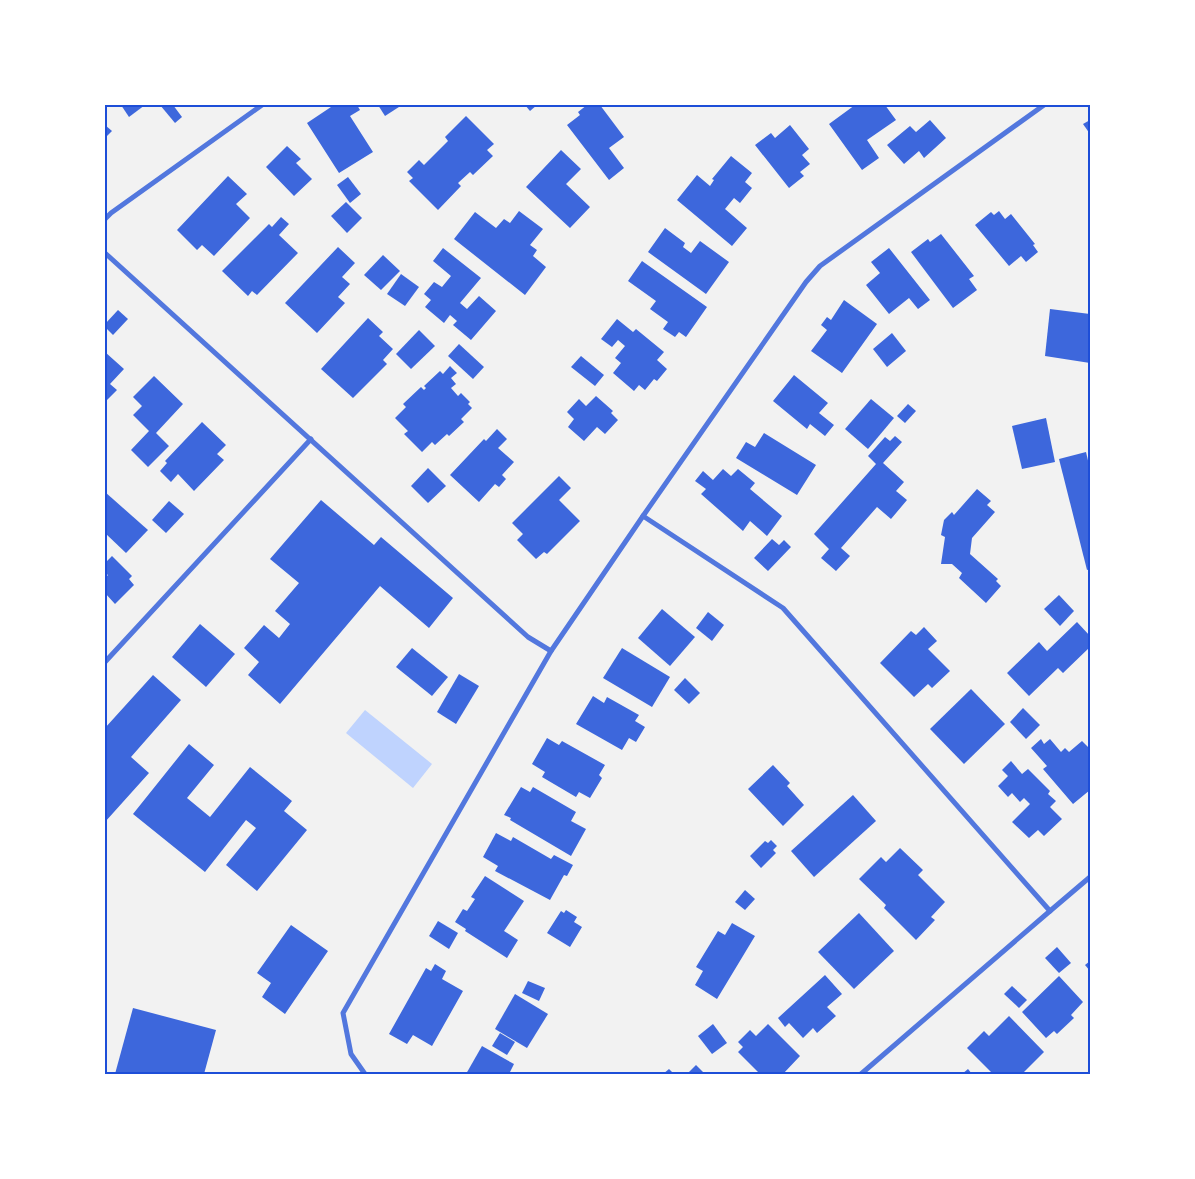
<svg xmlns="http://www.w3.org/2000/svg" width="1195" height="1179" font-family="'Titillium Web',sans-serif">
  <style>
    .water { fill: #bfd3fe }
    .building { fill: #3d67dc }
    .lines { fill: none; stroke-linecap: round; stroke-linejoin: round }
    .minor { stroke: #5277de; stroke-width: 5 }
    .neatline { fill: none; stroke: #1d4ed8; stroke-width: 2 }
  </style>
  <rect width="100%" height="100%" fill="#f2f2f2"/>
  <polygon class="water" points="365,710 432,764 413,788 346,733"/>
  <g class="building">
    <polygon points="121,105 145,105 129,117"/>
    <polygon points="160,105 173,105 182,117 175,123"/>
    <polygon points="334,105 357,105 360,110 350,116 373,152 339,173 307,123"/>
    <polygon points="378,105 402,105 385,116"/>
    <polygon points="525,105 537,105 530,111"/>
    <polygon points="587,105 600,105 624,137 609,148 624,168 609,180 567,125 580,115 578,112"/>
    <polygon points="855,105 885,105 896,120 867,140 879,158 862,170 829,124"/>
    <polygon points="466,116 494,144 487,150 493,156 473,175 470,172 458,183 461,186 438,210 409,181 413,178 407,172 419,160 424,165 448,141 445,137"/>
    <polygon points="930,120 946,138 924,158 919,151 904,164 887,145 910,126 916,132"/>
    <polygon points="1090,120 1090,134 1083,124"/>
    <polygon points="105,125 112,131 105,138"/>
    <polygon points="790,125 809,149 802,155 810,164 800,172 804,176 789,188 755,145 771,133 775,138"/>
    <polygon points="287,146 301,159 296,163 312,179 294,196 266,167"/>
    <polygon points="561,150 581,169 566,184 590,207 570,228 526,187"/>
    <polygon points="731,156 752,173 745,182 752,188 740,203 734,198 725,209 747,228 732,246 677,200 697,175 710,186 714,180 712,179"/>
    <polygon points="228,176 247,194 236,204 250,218 214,256 202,245 197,250 177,230"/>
    <polygon points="348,177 361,194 350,203 337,185"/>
    <polygon points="346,202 362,218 347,233 331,216"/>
    <polygon points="519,211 543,229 530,245 537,250 533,256 546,267 525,295 454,239 475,212 496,228 504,219 510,223"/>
    <polygon points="999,211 1005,219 1011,214 1035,244 1033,245 1038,252 1026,262 1021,256 1009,266 975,225 991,212 994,215"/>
    <polygon points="281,217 289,224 279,235 298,253 257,295 252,291 248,296 222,271 269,224 272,227"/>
    <polygon points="665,228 685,243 683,247 691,253 700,241 729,262 706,294 648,252"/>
    <polygon points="941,234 974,276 969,279 977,290 953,308 911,252 928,239 930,242"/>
    <polygon points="338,247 355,263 342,277 350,284 338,297 345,303 317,333 285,303"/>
    <polygon points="443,248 481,278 460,303 467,309 479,296 496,311 471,340 453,325 457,321 450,315 444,323 425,307 431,300 424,294 434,282 442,287 451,276 433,261"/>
    <polygon points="889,248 930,300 918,309 909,298 889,314 866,285 880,273 871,262"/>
    <polygon points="383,255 400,271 381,290 364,275"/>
    <polygon points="642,261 707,307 686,337 679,332 675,337 663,329 668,322 650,309 656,301 628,281"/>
    <polygon points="401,274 419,287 405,306 387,294"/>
    <polygon points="844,300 877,324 842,373 811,351 827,330 821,325 827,317 831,320"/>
    <polygon points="1050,309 1090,314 1090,363 1045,356"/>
    <polygon points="118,310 128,319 113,335 105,327 105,324"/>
    <polygon points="368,318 383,332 379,336 393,349 383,360 387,364 353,398 321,369"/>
    <polygon points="617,319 633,332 636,329 664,352 657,360 667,369 657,381 654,379 645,390 639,385 634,391 613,373 621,363 615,358 625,346 618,340 612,347 601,339"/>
    <polygon points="419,330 435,346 411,369 396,354"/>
    <polygon points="892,333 906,351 887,367 873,349"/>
    <polygon points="459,344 484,367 473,379 448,356"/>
    <polygon points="105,352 124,369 110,384 117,390 106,401"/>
    <polygon points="581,356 604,375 595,386 571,367"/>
    <polygon points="450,366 457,373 451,378 456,384 451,388 458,396 461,393 470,402 468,404 472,408 461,419 464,422 449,436 447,434 435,445 432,442 422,452 404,434 408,431 395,418 406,407 403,404 421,387 424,390 426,388 424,386 440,371 443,374"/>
    <polygon points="794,375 828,403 819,413 834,425 825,436 810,424 807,429 773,401"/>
    <polygon points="154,376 183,404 156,433 169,446 148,467 131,450 149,431 133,415 142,406 133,397"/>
    <polygon points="596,396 613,411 611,413 618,420 605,434 597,427 584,441 568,427 574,419 567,412 579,399 586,406"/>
    <polygon points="871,399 894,418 868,449 845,429"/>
    <polygon points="908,404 916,411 905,423 897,416"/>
    <polygon points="1046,418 1055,462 1022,469 1012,426"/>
    <polygon points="202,422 226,445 217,454 224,460 194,491 178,474 171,482 160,471 167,463 165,461"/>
    <polygon points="497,429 507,439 498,448 514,462 502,475 506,479 499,487 495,484 479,502 450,475 484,439 486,441"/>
    <polygon points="764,433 816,465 797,495 736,458 746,442 755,447"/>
    <polygon points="895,436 902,442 883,463 904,482 896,491 907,500 891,519 877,507 841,548 850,556 836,571 821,558 829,549 814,534 876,464 868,456 885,437 890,441"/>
    <polygon points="1086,452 1090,469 1090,569 1087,570 1059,459"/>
    <polygon points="428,468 446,486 428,503 411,486"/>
    <polygon points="723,469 731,476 738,469 755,483 750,489 782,516 767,536 750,521 743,531 701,494 706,489 695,481 703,471 713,480"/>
    <polygon points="559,476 571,488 559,500 580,521 547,554 544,552 536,559 517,540 523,534 512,523"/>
    <polygon points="977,489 991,501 987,505 995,512 972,538 970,554 998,579 996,581 1001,586 986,603 959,578 962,573 952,564 941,564 945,537 941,535 944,520 952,512 954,515"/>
    <polygon points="105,492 148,530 126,553 105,533"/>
    <polygon points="321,500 374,545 381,537 453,598 429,628 380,586 280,704 248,675 259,662 244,648 264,625 279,638 290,624 275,611 299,583 270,559"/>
    <polygon points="169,501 184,514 166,533 152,520"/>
    <polygon points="772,539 779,545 784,540 791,547 768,571 754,558"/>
    <polygon points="112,556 132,576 129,579 134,585 115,604 105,593 105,578 108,575 105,573 105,563"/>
    <polygon points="1059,595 1074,611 1060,626 1044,609"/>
    <polygon points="662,609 695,637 670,666 638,638"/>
    <polygon points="708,612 724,625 712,641 696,628"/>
    <polygon points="1077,622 1090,636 1090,647 1063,673 1058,668 1029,696 1007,673 1039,642 1047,651"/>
    <polygon points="200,624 235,654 206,687 172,657"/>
    <polygon points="924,627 937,641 928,649 950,671 932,688 928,684 914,697 880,663 911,631 916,635"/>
    <polygon points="412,648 448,677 432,696 396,667"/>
    <polygon points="622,648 670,677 652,707 603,678"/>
    <polygon points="459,674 479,686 456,724 437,712"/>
    <polygon points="153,675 181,700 131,757 149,773 105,822 105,728"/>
    <polygon points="685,678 700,693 689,704 674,690"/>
    <polygon points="971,689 1005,724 964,764 930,729"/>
    <polygon points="593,696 604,703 607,697 639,715 635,721 645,727 636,742 629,738 622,750 576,724"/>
    <polygon points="1023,708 1040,725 1026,739 1010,722"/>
    <polygon points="547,738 559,745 562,741 605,765 599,775 602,778 590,798 579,792 576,797 542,777 545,772 532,764"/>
    <polygon points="1041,739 1044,744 1050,739 1061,752 1065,748 1069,752 1082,741 1090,749 1090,790 1073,804 1043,769 1047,766 1031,748"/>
    <polygon points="189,744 214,765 187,798 210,817 250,767 292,801 284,811 307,830 257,891 226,865 256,828 246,820 205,872 133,814"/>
    <polygon points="1011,761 1022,774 1028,769 1050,791 1048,794 1056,801 1050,807 1062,819 1044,836 1038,830 1029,838 1012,822 1030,804 1024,798 1020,802 1012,793 1008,797 998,786 1008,776 1002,770"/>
    <polygon points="773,765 790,783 787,786 804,805 783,826 748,789"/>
    <polygon points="521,787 530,792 533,787 576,812 571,821 586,829 571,856 510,820 511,818 504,815"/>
    <polygon points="853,795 876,821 814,877 791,851"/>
    <polygon points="496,833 511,841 513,837 551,859 554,855 573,865 567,876 564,875 550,900 495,871 498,866 483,857"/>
    <polygon points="771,840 777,846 773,850 776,853 761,868 750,856 765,841 768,843"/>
    <polygon points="900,848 923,870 918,875 945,902 931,917 935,920 916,940 884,908 886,905 859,879 881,857 886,862"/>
    <polygon points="485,876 524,901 504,931 518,940 507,958 465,931 466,929 455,922 463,909 467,911 475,899 471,897"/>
    <polygon points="745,890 755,899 745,910 735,902"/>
    <polygon points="566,910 577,917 574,922 582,927 570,947 547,933 561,911 564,913"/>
    <polygon points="859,913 894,951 854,989 818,952"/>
    <polygon points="438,921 458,933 449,949 429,936"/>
    <polygon points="732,923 755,936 717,999 695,985 703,971 696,967 718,931 725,935"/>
    <polygon points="291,925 328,951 285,1014 262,997 271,983 257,973"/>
    <polygon points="1057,947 1071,963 1059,973 1045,958"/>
    <polygon points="1090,961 1090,971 1085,965"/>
    <polygon points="435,964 446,971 442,979 463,991 432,1046 413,1035 407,1044 389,1034 426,968 431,971"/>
    <polygon points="825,975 842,994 827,1007 836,1016 817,1033 813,1028 803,1038 789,1023 785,1027 778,1018"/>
    <polygon points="1059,976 1083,1002 1071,1015 1074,1018 1057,1034 1054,1031 1046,1038 1022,1012"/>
    <polygon points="528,981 545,988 539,1001 522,993"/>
    <polygon points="1012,986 1027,1000 1019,1008 1004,994"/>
    <polygon points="515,994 548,1014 527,1048 495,1029"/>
    <polygon points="133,1008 216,1030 204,1074 115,1074"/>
    <polygon points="1009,1016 1044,1052 1022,1074 993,1074 967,1048 984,1031 989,1036"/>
    <polygon points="713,1024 727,1043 712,1054 698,1036"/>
    <polygon points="768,1024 800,1056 783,1074 760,1074 738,1052 743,1047 738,1042 750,1030 756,1036"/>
    <polygon points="500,1033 515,1042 507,1055 492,1046"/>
    <polygon points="482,1046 514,1064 509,1074 466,1074"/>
    <polygon points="696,1065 705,1074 687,1074"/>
    <polygon points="669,1069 674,1074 663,1074"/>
    <polygon points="968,1069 972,1074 962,1074"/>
  </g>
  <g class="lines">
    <g class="minor">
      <polyline points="105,219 111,213 262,105"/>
      <polyline points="105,253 528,637 551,651"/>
      <polyline points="643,516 783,608 1050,911 861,1074"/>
      <polyline points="105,662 311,439"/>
      <polyline points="1050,911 1090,877"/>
      <polyline points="365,1074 351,1054 343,1013 551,651 643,516 806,282 820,266 1044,105"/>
    </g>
  </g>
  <rect width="1195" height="1179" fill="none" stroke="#ffffff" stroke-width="212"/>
  <rect x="106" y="106" width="983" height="967" class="neatline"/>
</svg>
